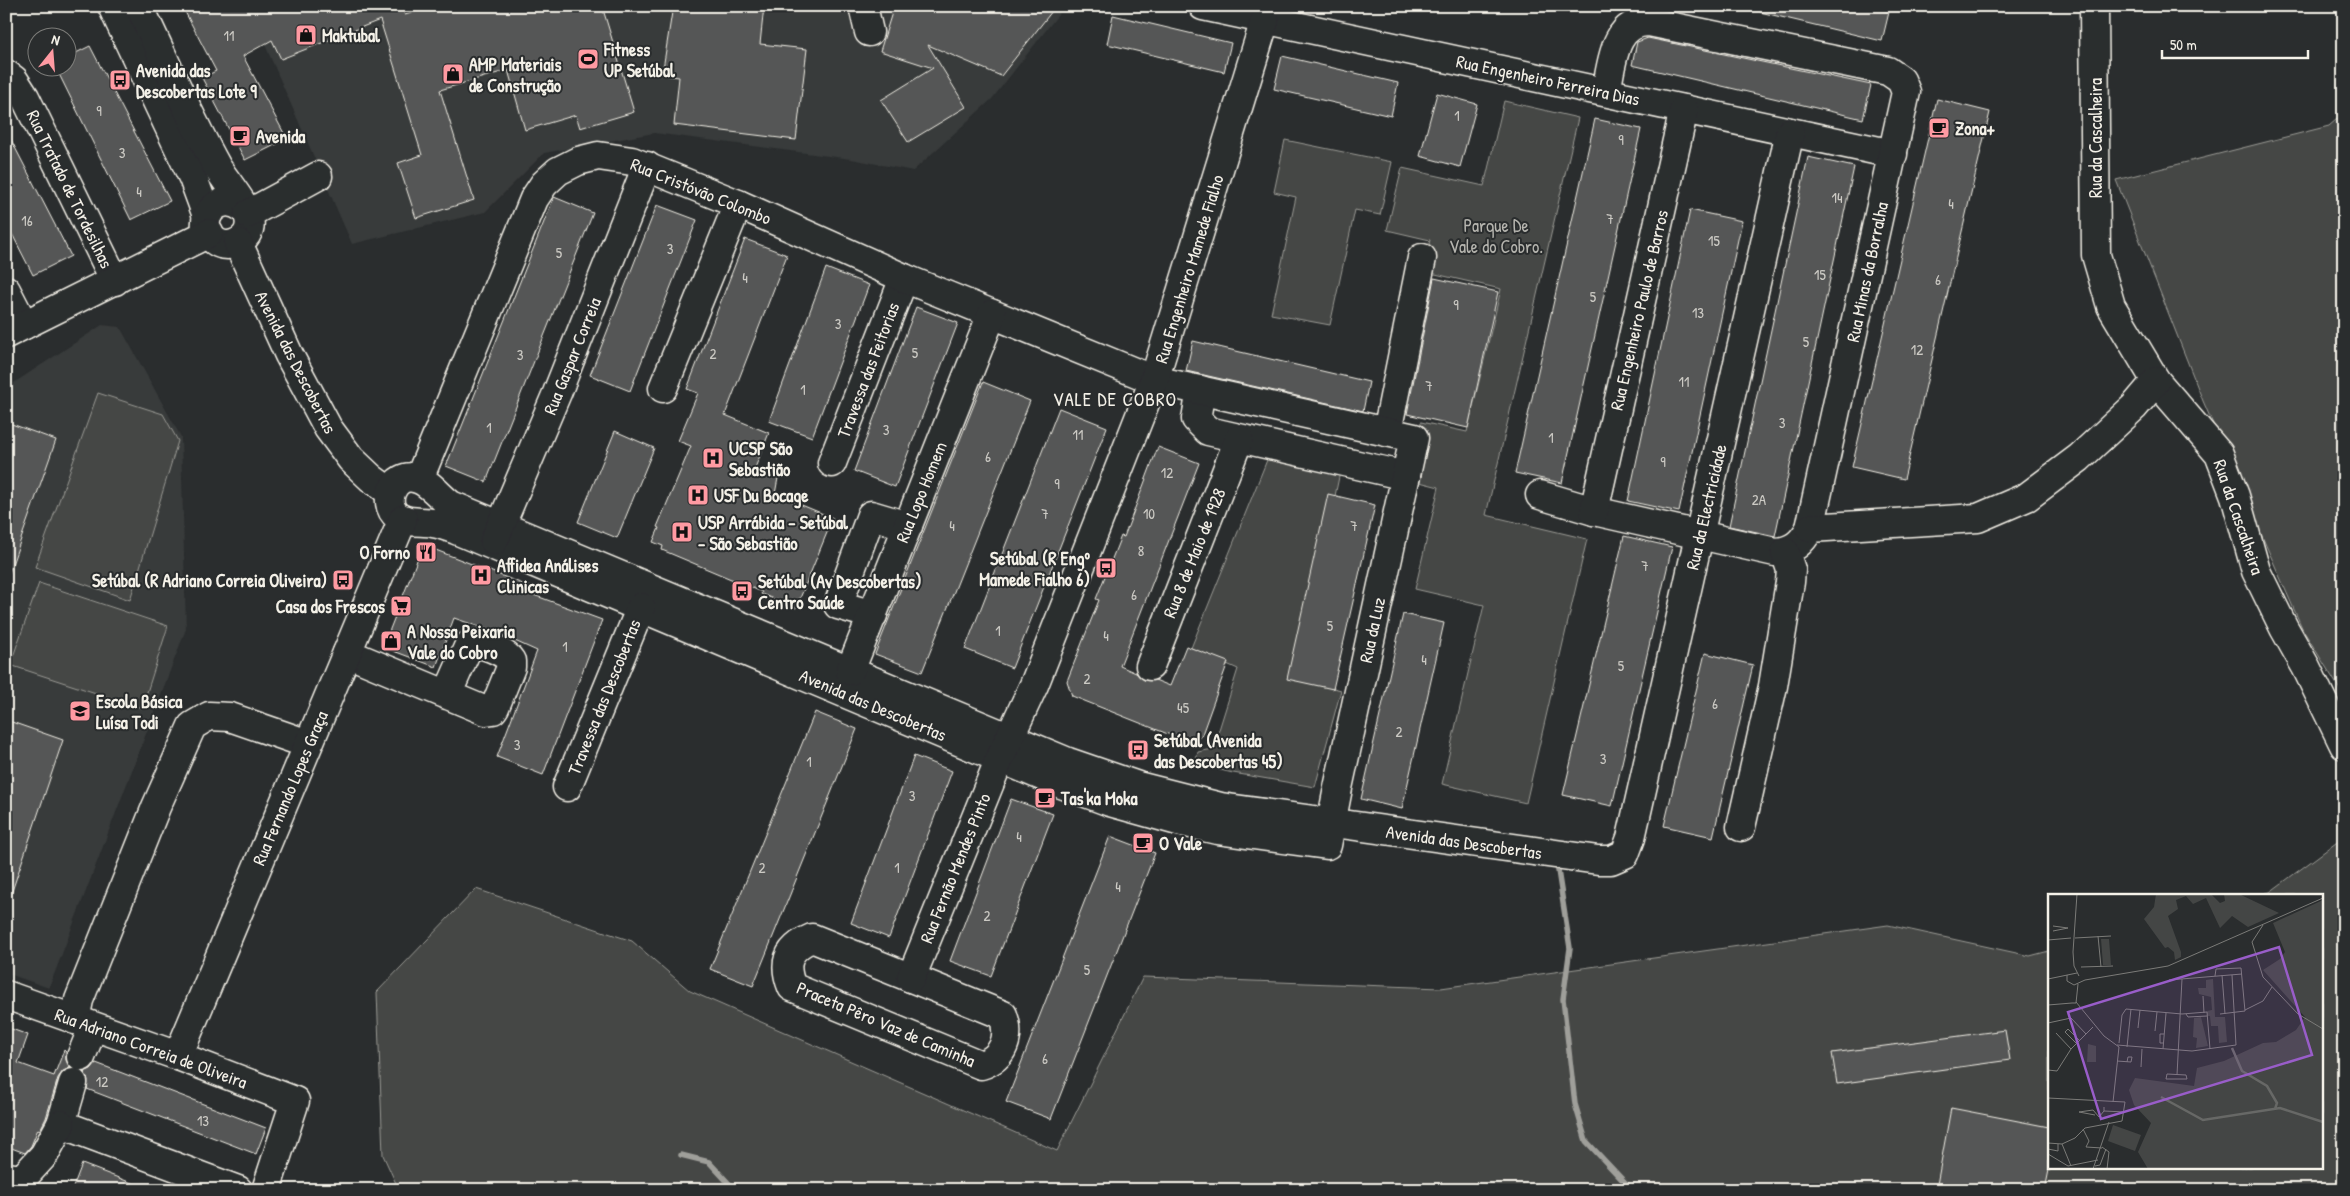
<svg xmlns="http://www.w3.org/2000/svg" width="2350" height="1196" font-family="'Patrick Hand',sans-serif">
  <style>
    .built { fill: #373a3a }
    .green { fill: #444645; stroke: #9c9c96 }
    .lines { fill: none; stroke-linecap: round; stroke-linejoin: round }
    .stream { stroke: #9f9f9a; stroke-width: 5.5 }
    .building { fill: #555756; stroke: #f4f1e8 }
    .minor-casing { stroke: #f4f1e8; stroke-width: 31 }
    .minor { stroke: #2a2d2e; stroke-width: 28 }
    .labels { text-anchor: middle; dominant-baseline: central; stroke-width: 4; stroke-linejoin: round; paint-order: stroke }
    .number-label { font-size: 15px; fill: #cccac4 }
    .poi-label { font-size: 18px; font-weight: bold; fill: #f4f1e8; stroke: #2a2d2e; text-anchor: start }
    .street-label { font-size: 18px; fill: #f4f1e8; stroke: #2a2d2e }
    .park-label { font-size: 18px; fill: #b6b5af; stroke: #2a2d2e }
    .neighbourhood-label { font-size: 19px; letter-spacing: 1px; fill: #f4f1e8; stroke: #2a2d2e }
    .inset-river { fill: none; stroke: #676866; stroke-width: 2.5 }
    .inset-road { fill: none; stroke: #7b7b78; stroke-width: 1 }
    .view { fill: #995dc9; fill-opacity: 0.15; stroke: #995dc9; stroke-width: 2.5 }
    .inset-edge { fill: none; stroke: #f4f1e8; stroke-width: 2.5 }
  </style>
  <rect width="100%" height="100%" fill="#2a2d2e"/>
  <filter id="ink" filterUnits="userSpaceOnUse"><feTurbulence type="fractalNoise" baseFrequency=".02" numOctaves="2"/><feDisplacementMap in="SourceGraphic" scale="10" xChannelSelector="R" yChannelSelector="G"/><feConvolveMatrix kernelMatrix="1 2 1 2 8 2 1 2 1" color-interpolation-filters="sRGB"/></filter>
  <g filter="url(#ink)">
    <g class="built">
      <polygon points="248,6 1065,6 992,99 913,171 851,159 654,133 544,153 485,212 352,244"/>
      <polygon points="102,325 120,327 181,437 186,629 49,988 6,973 6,388"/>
    </g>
    <g class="green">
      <polygon points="1504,101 1578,118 1486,515 1587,539 1526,803 1442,784 1484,605 1415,589 1439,487 1408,479 1421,422 1467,432 1501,289 1422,271 1430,240 1387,230 1402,168 1484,186"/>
      <polygon points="2344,113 2344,696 2303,630 2203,401 2116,180 2329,126"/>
      <polygon points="1285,140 1392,162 1380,215 1355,210 1330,325 1271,314 1296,197 1274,192"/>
      <polygon points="98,393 163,414 178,441 130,600 35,567"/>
      <polygon points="1269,455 1340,472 1297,678 1341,690 1315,787 1233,773 1195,764 1198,752 1213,749 1238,669 1191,648"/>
      <polygon points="39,583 168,626 142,708 10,665"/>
      <polygon points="2344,837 2344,1190 399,1190 383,1155 377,992 476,889 632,941 690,991 1057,1151 1143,977 1441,988 1888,925 2030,956 2049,951 2049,1167 2321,1167 2321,895 2259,895 2270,892"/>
    </g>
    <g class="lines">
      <g class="stream">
        <polyline points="1557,864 1570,948 1563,999 1575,1104 1586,1141 1632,1190"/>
        <polyline points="681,1155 709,1162 735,1190"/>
      </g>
    </g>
    <g class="building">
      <polygon points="182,6 412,6 403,11 405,15 434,6 602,6 634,112 580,128 576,115 525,130 508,70 440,90 474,200 416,218 398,163 422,155 380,20 281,59 272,40 243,56 287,139 245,160 202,78 216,71"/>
      <polygon points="673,6 764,6 760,44 807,49 796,140 674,125 679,77 662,75"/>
      <polygon points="894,6 1056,6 1001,76 928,45 966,107 908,142 881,100 933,68 880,51"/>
      <polygon points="1761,6 1864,6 1889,12 1882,41 1760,12"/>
      <polygon points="1113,15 1231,43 1224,72 1107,44"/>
      <polygon points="1648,38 1871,85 1863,119 1632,65 1637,42"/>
      <polygon points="90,46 170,201 131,220 56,68 68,68 68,57"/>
      <polygon points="1282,56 1398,83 1391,116 1274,89"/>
      <polygon points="1437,93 1477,104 1460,167 1420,156"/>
      <polygon points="1937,99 1990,112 1904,479 1852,467"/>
      <polygon points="1595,119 1641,129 1562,483 1515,473"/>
      <polygon points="6,130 71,256 33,275 6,222"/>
      <polygon points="1808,157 1854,167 1775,536 1729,526"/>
      <polygon points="554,197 593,213 486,482 446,466"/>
      <polygon points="657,205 697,220 630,391 590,375"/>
      <polygon points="1690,210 1742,221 1679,512 1628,501"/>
      <polygon points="745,239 787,255 725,415 769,433 755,468 778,478 775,494 833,518 796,608 761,594 762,592 662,550 663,546 653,542 659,528 657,527 691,446 678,441 698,393 687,389"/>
      <polygon points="826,268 869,285 812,437 769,421"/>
      <polygon points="1434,278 1498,292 1468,428 1407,414"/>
      <polygon points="916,307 958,323 895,487 854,471"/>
      <polygon points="1193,341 1369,382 1363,411 1186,371"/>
      <polygon points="983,382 1030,401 922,672 875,654"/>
      <polygon points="1059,408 1107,427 1012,668 965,649"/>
      <polygon points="6,422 56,440 9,573 6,572"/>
      <polygon points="615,431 654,448 617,538 578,522"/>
      <polygon points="1158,447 1199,463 1120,666 1136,673 1144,680 1155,680 1170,686 1186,646 1228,662 1201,737 1188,742 1072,696 1067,681 1099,600 1096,599 1121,536 1124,537"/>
      <polygon points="1328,494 1375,505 1333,689 1287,679"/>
      <polygon points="1624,536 1672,547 1612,806 1563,795"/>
      <polygon points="423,545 533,588 531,594 602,620 543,775 497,757 537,651 497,633 454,618 436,667 383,647"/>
      <polygon points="1403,614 1444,623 1402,809 1361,799"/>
      <polygon points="1705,653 1753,665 1713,837 1664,826"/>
      <polygon points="815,712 857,729 753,986 710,969"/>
      <polygon points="6,720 63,740 9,900 6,899"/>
      <polygon points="914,756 952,771 889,938 851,923"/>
      <polygon points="1011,799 1053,814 991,976 950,961"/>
      <polygon points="1110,836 1155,853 1051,1119 1006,1102"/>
      <polygon points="6,1027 28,1035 18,1063 54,1076 64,1050 66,1052 66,1060 70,1068 63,1071 58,1078 46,1118 40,1130 38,1129 31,1146 25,1153 6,1146"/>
      <polygon points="2005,1030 2010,1060 1837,1084 1832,1053"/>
      <polygon points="96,1063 266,1128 256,1154 87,1089 88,1080 84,1072 91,1069"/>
      <polygon points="1951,1108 2049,1127 2049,1170 2045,1190 1936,1190"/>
      <polygon points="82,1164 145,1188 145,1190 72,1190"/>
    </g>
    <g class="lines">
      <g class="minor-casing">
        <g id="minor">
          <polyline points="112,6 193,178 207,216"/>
          <path d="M139,6C165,60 188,115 217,167C225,180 246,205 249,218C252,230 245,241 233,244C228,246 220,245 215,241C192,225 216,188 243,208"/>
          <polyline points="863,6 869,32"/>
          <polyline points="1203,6 1893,154"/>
          <polyline points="2094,6 2096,255 2111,306 2156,381 2219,454 2235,496 2256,571 2284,628 2306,667 2344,745"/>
          <polyline points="6,74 14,80 25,97 115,281"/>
          <polyline points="248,214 318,176"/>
          <polyline points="238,243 289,355 328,428 351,459 371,478 390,492"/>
          <polyline points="6,290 24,325"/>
          <polyline points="6,334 209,233"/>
          <polyline points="663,388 738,204"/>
          <polyline points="1201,390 1196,419 1208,431 1406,476"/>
          <polyline points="1387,432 1422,258"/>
          <polyline points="832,463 904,278"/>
          <path d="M419,479L534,199L544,184L558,171L578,161L598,156L632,161L738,204L904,278L1154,380L1414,438L1338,788L1327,845L1217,830L1178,821L1110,802L1056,782L456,530C448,527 441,524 433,523C423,521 412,523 402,519C378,508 393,469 418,479C430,483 440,497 451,505L1068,762L1138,786L1221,807L1598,860H1611L1625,854L1631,838L1790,132"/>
          <path d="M1540,495L1594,511L1775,552C1793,551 1802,543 1810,528L1906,92L1901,80L1888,71L1649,22C1613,21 1612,65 1606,92"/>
          <polyline points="1594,511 1684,109"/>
          <polyline points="1810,528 1978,518 2027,497 2079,458 2134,407 2156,381"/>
          <polyline points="494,541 557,393 647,166"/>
          <polyline points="873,615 838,605 871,515 908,526"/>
          <path d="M347,653L486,711L493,710L495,707L511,667V661C505,652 480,641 469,645L447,695"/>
          <polyline points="1150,666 1239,439"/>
          <polyline points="850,671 992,314"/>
          <polyline points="567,787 641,607"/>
          <polyline points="1741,827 1773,686 1790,582 1791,570 1785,552"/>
          <path d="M812,938L1003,1015C1011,1037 1004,1058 981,1065L792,987C782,962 788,948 812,938Z"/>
          <polyline points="911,978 1000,758 1034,685 1154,380 1265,20"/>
          <polyline points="6,995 178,1056 295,1101 266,1190"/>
          <polyline points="75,1020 79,1000 156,807 192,726 209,716 230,717 308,744"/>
          <polyline points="178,1056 403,519"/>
          <polyline points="81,1057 93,1027"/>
          <polyline points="73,1083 61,1124 238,1190"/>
          <polyline points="6,1177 22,1179 44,1155 61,1124"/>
        </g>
      </g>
      <use href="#minor" class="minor"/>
    </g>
  </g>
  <defs>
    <g id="shop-square" transform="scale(1.125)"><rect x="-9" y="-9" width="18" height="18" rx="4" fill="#ff9aa2" stroke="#2a2d2e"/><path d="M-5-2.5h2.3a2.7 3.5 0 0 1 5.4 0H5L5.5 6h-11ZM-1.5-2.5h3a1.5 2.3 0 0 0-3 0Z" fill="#111"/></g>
    <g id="stadium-square" transform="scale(1.125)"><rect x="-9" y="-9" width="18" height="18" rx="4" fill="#ff9aa2" stroke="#2a2d2e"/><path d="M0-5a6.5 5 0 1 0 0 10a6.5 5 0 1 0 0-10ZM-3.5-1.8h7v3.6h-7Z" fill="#111"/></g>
    <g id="bus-square" transform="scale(1.125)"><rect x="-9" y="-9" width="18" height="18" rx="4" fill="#ff9aa2" stroke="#2a2d2e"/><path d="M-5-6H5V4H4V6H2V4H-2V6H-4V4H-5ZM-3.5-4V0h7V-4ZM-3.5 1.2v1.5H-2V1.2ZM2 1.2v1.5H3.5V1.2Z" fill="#111"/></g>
    <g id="cafe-square" transform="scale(1.125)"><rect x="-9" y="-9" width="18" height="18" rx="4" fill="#ff9aa2" stroke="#2a2d2e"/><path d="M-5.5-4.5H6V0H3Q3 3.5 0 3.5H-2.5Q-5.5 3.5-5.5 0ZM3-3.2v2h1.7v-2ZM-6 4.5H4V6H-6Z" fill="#111"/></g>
    <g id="hospital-square" transform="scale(1.125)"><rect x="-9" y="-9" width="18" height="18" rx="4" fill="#ff9aa2" stroke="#2a2d2e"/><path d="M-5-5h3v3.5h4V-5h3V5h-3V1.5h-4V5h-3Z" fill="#111"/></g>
    <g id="restaurant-square" transform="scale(1.125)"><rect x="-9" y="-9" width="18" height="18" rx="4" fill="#ff9aa2" stroke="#2a2d2e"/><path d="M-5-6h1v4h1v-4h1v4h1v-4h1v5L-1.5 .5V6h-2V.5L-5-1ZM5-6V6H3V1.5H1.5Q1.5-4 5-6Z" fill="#111"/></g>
    <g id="supermarket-square" transform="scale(1.125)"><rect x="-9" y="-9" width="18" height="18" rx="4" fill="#ff9aa2" stroke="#2a2d2e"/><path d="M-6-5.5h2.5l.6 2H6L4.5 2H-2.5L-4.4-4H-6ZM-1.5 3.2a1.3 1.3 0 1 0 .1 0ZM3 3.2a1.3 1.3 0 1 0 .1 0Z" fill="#111"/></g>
    <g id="school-square" transform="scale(1.125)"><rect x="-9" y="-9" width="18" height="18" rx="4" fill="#ff9aa2" stroke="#2a2d2e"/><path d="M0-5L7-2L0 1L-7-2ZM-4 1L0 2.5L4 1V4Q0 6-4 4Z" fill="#111"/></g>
  </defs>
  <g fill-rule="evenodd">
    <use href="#shop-square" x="306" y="35"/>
    <use href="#stadium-square" x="588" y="59"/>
    <use href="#shop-square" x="453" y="74"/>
    <use href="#bus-square" x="120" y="80"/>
    <use href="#cafe-square" x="1939" y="128"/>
    <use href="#cafe-square" x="240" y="136"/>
    <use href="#hospital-square" x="713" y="458"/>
    <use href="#hospital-square" x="698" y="495"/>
    <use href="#hospital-square" x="682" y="532"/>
    <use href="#restaurant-square" x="426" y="552"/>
    <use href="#bus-square" x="1106" y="568"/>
    <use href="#hospital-square" x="481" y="575"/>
    <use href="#bus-square" x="343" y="580"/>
    <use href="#bus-square" x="742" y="591"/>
    <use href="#supermarket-square" x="401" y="606"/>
    <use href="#shop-square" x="391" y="641"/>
    <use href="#school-square" x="80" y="711"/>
    <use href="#bus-square" x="1138" y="750"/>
    <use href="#cafe-square" x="1045" y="798"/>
    <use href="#cafe-square" x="1143" y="843"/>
  </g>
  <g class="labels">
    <g class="number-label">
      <text x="229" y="35">11</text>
      <text x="99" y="110">9</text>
      <text x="1457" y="115">1</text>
      <text x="1621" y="139">9</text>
      <text x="122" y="152">3</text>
      <text x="139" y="191">4</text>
      <text x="1837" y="197">14</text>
      <text x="1951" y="203">4</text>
      <text x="1610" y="218">7</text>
      <text x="27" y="220">16</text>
      <text x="1714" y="240">15</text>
      <text x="670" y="248">3</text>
      <text x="559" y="252">5</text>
      <text x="1820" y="274">15</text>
      <text x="745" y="277">4</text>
      <text x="1938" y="279">6</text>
      <text x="1593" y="296">5</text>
      <text x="1456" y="304">9</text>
      <text x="1698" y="312">13</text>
      <text x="838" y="323">3</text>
      <text x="1806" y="341">5</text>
      <text x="1917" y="349">12</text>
      <text x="915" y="352">5</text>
      <text x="713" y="353">2</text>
      <text x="520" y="354">3</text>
      <text x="1684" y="381">11</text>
      <text x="1429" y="385">7</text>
      <text x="803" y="389">1</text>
      <text x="1782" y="422">3</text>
      <text x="489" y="427">1</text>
      <text x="886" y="429">3</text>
      <text x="1078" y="434">11</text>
      <text x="1551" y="437">1</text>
      <text x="988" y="456">6</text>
      <text x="1663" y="461">9</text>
      <text x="1167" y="472">12</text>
      <text x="1057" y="483">9</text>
      <text x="1759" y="499">2A</text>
      <text x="1045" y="513">7</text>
      <text x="1149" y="513">10</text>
      <text x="952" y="525">4</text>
      <text x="1354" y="525">7</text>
      <text x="1141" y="550">8</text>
      <text x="1645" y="565">7</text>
      <text x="1134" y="594">6</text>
      <text x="1330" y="625">5</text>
      <text x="998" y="630">1</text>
      <text x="1106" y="635">4</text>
      <text x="565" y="646">1</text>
      <text x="1424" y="659">4</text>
      <text x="1621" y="665">5</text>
      <text x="1087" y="678">2</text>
      <text x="1715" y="703">6</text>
      <text x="1183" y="707">45</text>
      <text x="1399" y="731">2</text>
      <text x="517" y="744">3</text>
      <text x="1603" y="758">3</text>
      <text x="809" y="761">1</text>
      <text x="912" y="795">3</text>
      <text x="1019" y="836">4</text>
      <text x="762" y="867">2</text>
      <text x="897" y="867">1</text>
      <text x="1118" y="886">4</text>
      <text x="987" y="915">2</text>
      <text x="1087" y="969">5</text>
      <text x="1045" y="1058">6</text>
      <text x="102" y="1081">12</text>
      <text x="203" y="1120">13</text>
    </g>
    <g class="poi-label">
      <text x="322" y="35">Maktubal</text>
      <text x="604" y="49">Fitness<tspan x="604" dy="21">UP Setúbal</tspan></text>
      <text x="469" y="64">AMP Materiais<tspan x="469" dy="21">de Construção</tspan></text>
      <text x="136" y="70">Avenida das<tspan x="136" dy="21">Descobertas Lote 9</tspan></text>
      <text x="1955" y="128">Zona+</text>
      <text x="256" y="136">Avenida</text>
      <text x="729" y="448">UCSP São<tspan x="729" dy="21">Sebastião</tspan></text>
      <text x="714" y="495">USF Du Bocage</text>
      <text x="698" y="522">USP Arrábida - Setúbal<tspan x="698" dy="21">- São Sebastião</tspan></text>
      <text x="410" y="552" text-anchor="end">O Forno</text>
      <text x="1090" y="558" text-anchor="end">Setúbal (R Engº<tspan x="1090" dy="21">Mamede Fialho 6)</tspan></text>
      <text x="497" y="565">Affidea Análises<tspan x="497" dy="21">Clinicas</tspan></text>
      <text x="327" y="580" text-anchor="end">Setúbal (R Adriano Correia Oliveira)</text>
      <text x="758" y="581">Setúbal (Av Descobertas)<tspan x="758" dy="21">Centro Saúde</tspan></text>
      <text x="385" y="606" text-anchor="end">Casa dos Frescos</text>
      <text x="407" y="631">A Nossa Peixaria<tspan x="407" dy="21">Vale do Cobro</tspan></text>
      <text x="96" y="701">Escola Básica<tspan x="96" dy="21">Luísa Todi</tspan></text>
      <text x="1154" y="740">Setúbal (Avenida<tspan x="1154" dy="21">das Descobertas 45)</tspan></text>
      <text x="1061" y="798">Tas'ka Moka</text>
      <text x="1159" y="843">O Vale</text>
    </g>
    <g class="street-label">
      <text transform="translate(1548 80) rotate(12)">Rua Engenheiro Ferreira Dias</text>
      <text transform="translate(2095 138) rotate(-90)">Rua da Cascalheira</text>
      <text transform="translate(70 189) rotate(64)">Rua Tratado de Tordesilhas</text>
      <text transform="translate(701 191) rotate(22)">Rua Cristóvão Colombo</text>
      <text transform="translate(1189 269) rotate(-73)">Rua Engenheiro Mamede Fialho</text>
      <text transform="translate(1867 272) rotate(-78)">Rua Minas da Borralha</text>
      <text transform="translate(1639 310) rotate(-77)">Rua Engenheiro Paulo de Barros</text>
      <text transform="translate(572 356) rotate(-68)">Rua Gaspar Correia</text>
      <text transform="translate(296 362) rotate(63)">Avenida das Descobertas</text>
      <text transform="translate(868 370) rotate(-69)">Travessa das Feitorias</text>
      <text transform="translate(921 492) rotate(-68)">Rua Lopo Homem</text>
      <text transform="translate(1706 507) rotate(-77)">Rua da Electricidade</text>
      <text transform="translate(2239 517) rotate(71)">Rua da Cascalheira</text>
      <text transform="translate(1194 553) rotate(-68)">Rua 8 de Maio de 1928</text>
      <text transform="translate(1372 630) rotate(-78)">Rua da Luz</text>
      <text transform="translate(604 697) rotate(-68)">Travessa das Descobertas</text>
      <text transform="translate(873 705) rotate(23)">Avenida das Descobertas</text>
      <text transform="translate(290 788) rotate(-67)">Rua Fernando Lopes Graça</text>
      <text transform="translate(1464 842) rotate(8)">Avenida das Descobertas</text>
      <text transform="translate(955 868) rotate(-68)">Rua Fernão Mendes Pinto</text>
      <text transform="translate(886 1024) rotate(23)">Praceta Pêro Vaz de Caminha</text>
      <text transform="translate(151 1048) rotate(20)">Rua Adriano Correia de Oliveira</text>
    </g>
    <g class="park-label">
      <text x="1496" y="225">Parque De<tspan x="1496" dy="21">Vale do Cobro.</tspan></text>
    </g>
    <g class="neighbourhood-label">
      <text x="1115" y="399">VALE DE COBRO</text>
    </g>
  </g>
  <g transform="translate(2048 894)">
    <rect width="275" height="275" fill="#2a2d2e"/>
    <path d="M108,0H163L172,9L177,7L176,0H191L231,19L200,33L184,22L172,34L158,4L145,10L138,2L128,6L130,15L120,22L133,58V63L127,66L126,58L120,53L117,54L96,25L106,13ZM275,6V275H100L90,258L103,229L86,211L81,196L87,184L146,192L149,174L176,167L215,149L228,148L248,136L257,123L215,76L232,65L237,58L225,29ZM53,45H61L63,71H55ZM165,85L167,123H177L179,148L171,149L170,132H163L162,122H159V117L164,116L163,103L151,100L150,94H158V86ZM153,123L160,152L148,154L149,144L145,143L146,124ZM40,150L48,152V168H39ZM65,231L93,241L87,257L60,247Z" fill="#444645"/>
    <path class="inset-river" d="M184,154L194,177L219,192L229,209L227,215M113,203L155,226L232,214L275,228"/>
    <path class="inset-road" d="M29,0L25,58L26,72L31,82M215,31L204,48L215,83L250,120L275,135M5,32L20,34L5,37M50,42L53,73M27,44L63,42M0,46L23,44M33,73L65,72M19,81V87L26,91L37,86L120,72L275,4M174,81L177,120M167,82L168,75L193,74L197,117L172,120M0,85L29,79M121,86L194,80M155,102L156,119M28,108L56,142L71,153M24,109H28L30,90M0,111L24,109M197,116L215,107L224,93M138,120L140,123L159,122M0,129L23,124L38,140M90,134L92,116M107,137L109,118M8,139L23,155M28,149L17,138L20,135L31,146M71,149L74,121L78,115L134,120L159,118L162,155M115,149H112V140H116M69,151L144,157L188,151L184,81M79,153L83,115M115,155L118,119M69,167L83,168L84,163H80L79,168M93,173L94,155M0,176L9,177L23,155L45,133M119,180L138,181L139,185H118ZM129,181L134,85M0,204L77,208L74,227L37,234L27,244L14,250L0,249M65,208L71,153M56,213V217L77,218M47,221L31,218L45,216L51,223L56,217M35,235L41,247L38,253L54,254M14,250L23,272M54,253L61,258L59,275M0,255L10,257V250M0,260L20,272L50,266M47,272L52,271L58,255M45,275L61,228"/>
    <path class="view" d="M231,53L264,161L53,225L20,118Z"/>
    <rect width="275" height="275" class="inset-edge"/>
  </g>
  <rect width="2350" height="1196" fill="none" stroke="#2a2d2e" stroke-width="25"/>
  <rect x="12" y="12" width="2325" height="1171" fill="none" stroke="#f4f1e8" stroke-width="2" filter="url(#ink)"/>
  <g transform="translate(52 52) rotate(17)"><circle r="24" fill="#2a2d2e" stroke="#7b7b78"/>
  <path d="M0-4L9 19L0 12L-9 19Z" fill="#ff9aa2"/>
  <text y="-8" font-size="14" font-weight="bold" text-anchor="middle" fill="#f4f1e8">N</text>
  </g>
  <path d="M2162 50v8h146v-8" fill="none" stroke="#f4f1e8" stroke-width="2.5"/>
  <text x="2170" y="50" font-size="15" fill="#f4f1e8" stroke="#2a2d2e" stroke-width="4" paint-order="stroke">50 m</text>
</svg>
